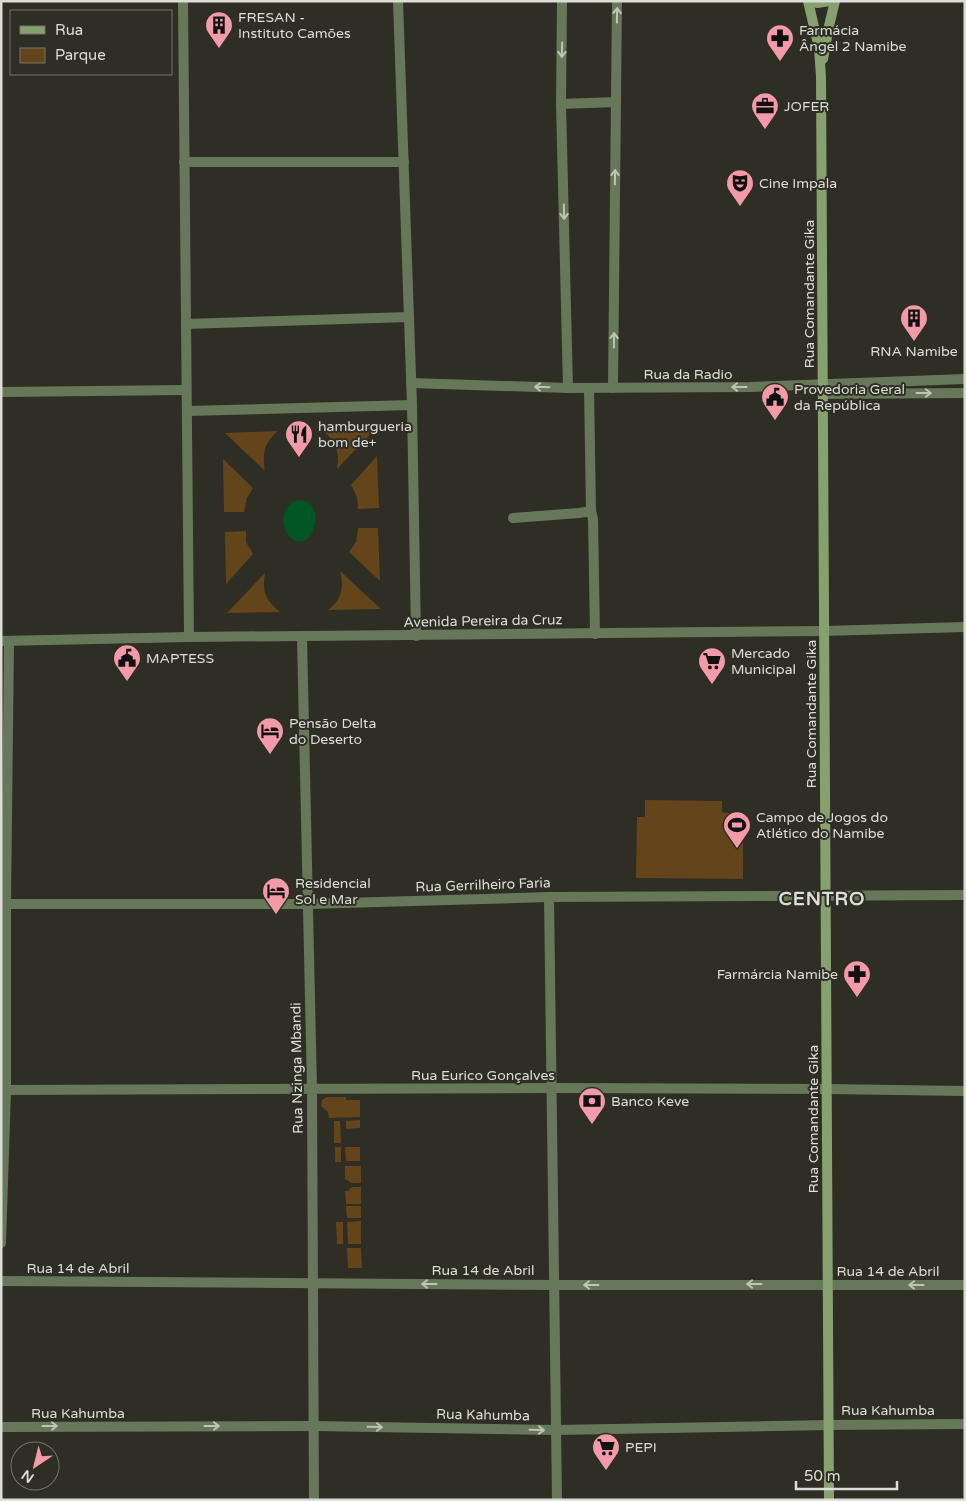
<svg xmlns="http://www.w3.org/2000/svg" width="966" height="1501" font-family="'Varela Round',sans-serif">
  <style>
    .green { fill: #64441a }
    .water { fill: #005624 }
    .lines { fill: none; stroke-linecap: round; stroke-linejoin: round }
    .street { stroke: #677759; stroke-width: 10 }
    .secondary { stroke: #87a070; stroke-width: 10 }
    .oneway { stroke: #c0c4b8 }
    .labels { text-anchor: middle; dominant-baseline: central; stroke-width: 4; stroke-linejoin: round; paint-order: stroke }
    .poi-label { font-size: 14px; fill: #ddddd7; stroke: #2e2e25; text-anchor: start }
    .street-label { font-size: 14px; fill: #ddddd7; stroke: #2e2e25 }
    .district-label { font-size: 19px; font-weight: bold; letter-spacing: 1px; fill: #ddddd7; stroke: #2e2e25 }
  </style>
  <rect width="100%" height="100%" fill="#2e2e25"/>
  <g class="green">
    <path d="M375,429L337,469C340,451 336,441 322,430Z"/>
    <path d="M278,431C264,443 262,454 265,471L225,433Z"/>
    <polygon points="377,456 379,508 358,509 357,497 351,485"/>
    <polygon points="223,459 253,488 247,498 244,512 224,512"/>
    <polygon points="358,528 378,528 380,581 349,552 356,542"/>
    <polygon points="246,531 246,542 253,554 226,584 225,532"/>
    <path d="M340,571L381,609L328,610C342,600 344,587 340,571Z"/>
    <path d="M265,573C262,592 265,599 280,612L227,613Z"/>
    <polygon points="645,800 722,801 722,812 733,814 743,823 743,879 636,878 637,817 645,817"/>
    <polygon points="327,1097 346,1097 346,1100 360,1100 360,1117 329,1118 328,1112 321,1106 322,1100"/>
    <polygon points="360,1120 360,1128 346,1129 346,1121"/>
    <polygon points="334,1121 340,1121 341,1143 334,1143"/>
    <rect x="335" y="1147" width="6" height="15"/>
    <polygon points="345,1147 360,1147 360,1161 346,1161"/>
    <polygon points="345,1166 361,1166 361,1183 352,1183 345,1179"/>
    <polygon points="352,1187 361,1187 361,1204 346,1204 345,1191 348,1191"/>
    <polygon points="361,1206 361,1218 347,1218 346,1206"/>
    <polygon points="361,1221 361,1244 348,1244 347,1222"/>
    <polygon points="336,1222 343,1222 343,1244 337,1244"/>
    <polygon points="347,1248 361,1248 362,1268 348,1268"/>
  </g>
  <path class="water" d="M297,500C330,498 313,559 290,537C279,526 282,505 297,500Z"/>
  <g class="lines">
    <g class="street">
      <polyline points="183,1 189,637"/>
      <polyline points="398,1 412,405"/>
      <polyline points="562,1 561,104 568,388"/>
      <polyline points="561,104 616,102"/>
      <polyline points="184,162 404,162"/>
      <polyline points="186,324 409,317"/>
      <polyline points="411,383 568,388 750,387 965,379"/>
      <polyline points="613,388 617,1"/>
      <polyline points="1,392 186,390"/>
      <polyline points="823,394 965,393"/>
      <polyline points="187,411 412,405 416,636"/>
      <polyline points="591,511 593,519 595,634"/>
      <polyline points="513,518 579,513 591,511 589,388"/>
      <polyline points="302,637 312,1089 314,1500"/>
      <polyline points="1,641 189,637 824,631 965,627"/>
      <polyline points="549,897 557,1500"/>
      <polyline points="1,904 308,904 549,897 965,895"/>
      <polyline points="1,1090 552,1088 827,1089 965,1091"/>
      <polyline points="1,1243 6,1090 6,903 9,642"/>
      <polyline points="1,1281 554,1285 965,1285"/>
      <polyline points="1,1427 313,1426 556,1430 829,1425 965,1424"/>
    </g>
    <g class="secondary">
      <polyline points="808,1 819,48 821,77 829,1500"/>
      <polyline points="811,1 817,3 830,1"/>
      <polyline points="823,59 829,26 835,1"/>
    </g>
  </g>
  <defs><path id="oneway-shaft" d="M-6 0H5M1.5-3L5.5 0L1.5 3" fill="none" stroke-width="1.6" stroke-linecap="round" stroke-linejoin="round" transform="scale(1.25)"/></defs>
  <g class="oneway">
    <use href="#oneway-shaft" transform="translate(617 15) rotate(-89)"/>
    <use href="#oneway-shaft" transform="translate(562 50) rotate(91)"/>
    <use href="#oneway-shaft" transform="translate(615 177) rotate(-89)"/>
    <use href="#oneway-shaft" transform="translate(564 212) rotate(89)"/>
    <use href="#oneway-shaft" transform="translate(614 340) rotate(-89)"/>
    <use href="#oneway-shaft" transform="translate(542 387) rotate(-178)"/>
    <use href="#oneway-shaft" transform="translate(739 387) rotate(180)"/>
    <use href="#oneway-shaft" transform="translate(924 393)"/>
    <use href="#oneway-shaft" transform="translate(429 1284) rotate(-180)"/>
    <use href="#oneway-shaft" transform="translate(754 1284) rotate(180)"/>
    <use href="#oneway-shaft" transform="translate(591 1285) rotate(180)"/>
    <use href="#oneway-shaft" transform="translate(916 1285) rotate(-180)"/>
    <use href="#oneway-shaft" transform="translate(50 1426)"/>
    <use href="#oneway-shaft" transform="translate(212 1426)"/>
    <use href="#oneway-shaft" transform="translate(375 1427) rotate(1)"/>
    <use href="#oneway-shaft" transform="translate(537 1430) rotate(1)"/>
  </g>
  <defs>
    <g id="building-pin" transform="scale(1.4375)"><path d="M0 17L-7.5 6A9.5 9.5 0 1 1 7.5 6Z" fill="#f39aa8" stroke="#2e2e25"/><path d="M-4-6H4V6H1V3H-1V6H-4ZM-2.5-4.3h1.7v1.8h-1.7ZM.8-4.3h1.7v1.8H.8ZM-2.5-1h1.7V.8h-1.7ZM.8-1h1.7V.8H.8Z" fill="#111"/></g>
    <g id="pharmacy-pin" transform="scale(1.4375)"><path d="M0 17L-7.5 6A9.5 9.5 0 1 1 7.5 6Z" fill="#f39aa8" stroke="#2e2e25"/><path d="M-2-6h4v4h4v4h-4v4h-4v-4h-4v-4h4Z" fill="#111"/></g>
    <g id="office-pin" transform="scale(1.4375)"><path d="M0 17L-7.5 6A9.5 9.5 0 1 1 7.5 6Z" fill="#f39aa8" stroke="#2e2e25"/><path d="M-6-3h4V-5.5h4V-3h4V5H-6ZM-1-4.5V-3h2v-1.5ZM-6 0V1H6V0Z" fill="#111"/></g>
    <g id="theatre-pin" transform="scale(1.4375)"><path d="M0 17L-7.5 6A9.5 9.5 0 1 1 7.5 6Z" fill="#f39aa8" stroke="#2e2e25"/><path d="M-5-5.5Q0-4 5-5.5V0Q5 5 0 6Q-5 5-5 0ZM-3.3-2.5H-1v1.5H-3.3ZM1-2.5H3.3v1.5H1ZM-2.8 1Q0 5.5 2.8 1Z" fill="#111"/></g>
    <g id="civic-pin" transform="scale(1.4375)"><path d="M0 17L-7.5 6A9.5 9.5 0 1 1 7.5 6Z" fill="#f39aa8" stroke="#2e2e25"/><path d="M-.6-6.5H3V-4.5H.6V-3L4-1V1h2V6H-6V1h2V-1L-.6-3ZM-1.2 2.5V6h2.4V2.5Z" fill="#111"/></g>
    <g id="restaurant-pin" transform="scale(1.4375)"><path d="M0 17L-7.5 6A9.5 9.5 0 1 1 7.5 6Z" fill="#f39aa8" stroke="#2e2e25"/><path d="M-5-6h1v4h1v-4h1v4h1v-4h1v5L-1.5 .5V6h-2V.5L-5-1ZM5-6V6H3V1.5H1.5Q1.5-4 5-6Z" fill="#111"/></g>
    <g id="supermarket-pin" transform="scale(1.4375)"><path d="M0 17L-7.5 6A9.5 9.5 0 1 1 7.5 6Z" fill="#f39aa8" stroke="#2e2e25"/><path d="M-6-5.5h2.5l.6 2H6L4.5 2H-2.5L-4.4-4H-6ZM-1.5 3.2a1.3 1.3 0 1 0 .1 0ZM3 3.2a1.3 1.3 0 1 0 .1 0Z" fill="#111"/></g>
    <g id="hotel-pin" transform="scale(1.4375)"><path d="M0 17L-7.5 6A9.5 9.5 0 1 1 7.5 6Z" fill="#f39aa8" stroke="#2e2e25"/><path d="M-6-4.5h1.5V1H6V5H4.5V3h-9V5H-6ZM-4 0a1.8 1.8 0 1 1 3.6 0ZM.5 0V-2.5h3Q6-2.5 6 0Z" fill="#111"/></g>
    <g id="stadium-pin" transform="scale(1.4375)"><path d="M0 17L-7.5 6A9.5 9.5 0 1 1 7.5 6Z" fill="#f39aa8" stroke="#2e2e25"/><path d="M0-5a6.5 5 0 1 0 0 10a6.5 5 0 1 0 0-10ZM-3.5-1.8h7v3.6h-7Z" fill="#111"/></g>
    <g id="bank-pin" transform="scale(1.4375)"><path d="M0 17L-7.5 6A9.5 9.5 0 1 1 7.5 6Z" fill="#f39aa8" stroke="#2e2e25"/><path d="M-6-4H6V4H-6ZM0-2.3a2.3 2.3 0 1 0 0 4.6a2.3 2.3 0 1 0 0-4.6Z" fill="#111"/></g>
  </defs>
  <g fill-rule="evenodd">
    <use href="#building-pin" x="219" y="25"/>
    <use href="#pharmacy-pin" x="780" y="38"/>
    <use href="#office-pin" x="765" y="106"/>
    <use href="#theatre-pin" x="740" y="183"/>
    <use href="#building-pin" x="914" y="318"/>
    <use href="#civic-pin" x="775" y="397"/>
    <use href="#restaurant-pin" x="299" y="434"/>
    <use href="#civic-pin" x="127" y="658"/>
    <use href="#supermarket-pin" x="712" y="661"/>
    <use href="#hotel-pin" x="270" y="731"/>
    <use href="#stadium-pin" x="737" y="825"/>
    <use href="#hotel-pin" x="276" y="891"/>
    <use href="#pharmacy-pin" x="857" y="974"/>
    <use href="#bank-pin" x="592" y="1101"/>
    <use href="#supermarket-pin" x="606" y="1447"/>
  </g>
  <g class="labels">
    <g class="poi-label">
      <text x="238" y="17">FRESAN -<tspan x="238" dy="16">Instituto Camões</tspan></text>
      <text x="799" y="30">Farmácia<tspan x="799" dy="16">Ângel 2 Namibe</tspan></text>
      <text x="784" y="106">JOFER</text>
      <text x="759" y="183">Cine Impala</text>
      <text x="914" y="351" text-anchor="middle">RNA Namibe</text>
      <text x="794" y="389">Provedoria Geral<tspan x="794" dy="16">da República</tspan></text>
      <text x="318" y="426">hamburgueria<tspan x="318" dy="16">bom de+</tspan></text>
      <text x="731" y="653">Mercado<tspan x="731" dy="16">Municipal</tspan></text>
      <text x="146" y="658">MAPTESS</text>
      <text x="289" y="723">Pensão Delta<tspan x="289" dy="16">do Deserto</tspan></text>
      <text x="756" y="817">Campo de Jogos do<tspan x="756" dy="16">Atlético do Namibe</tspan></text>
      <text x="295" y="883">Residencial<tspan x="295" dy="16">Sol e Mar</tspan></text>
      <text x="838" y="974" text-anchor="end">Farmárcia Namibe</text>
      <text x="611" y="1101">Banco Keve</text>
      <text x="625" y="1447">PEPI</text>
    </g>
    <g class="street-label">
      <text transform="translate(809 294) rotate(-90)">Rua Comandante Gika</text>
      <text x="688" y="374">Rua da Radio</text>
      <text transform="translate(483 621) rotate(-1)">Avenida Pereira da Cruz</text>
      <text transform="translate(811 714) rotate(-90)">Rua Comandante Gika</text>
      <text transform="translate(483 885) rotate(-2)">Rua Gerrilheiro Faria</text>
      <text transform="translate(297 1068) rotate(-91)">Rua Nzinga Mbandi</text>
      <text x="483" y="1075">Rua Eurico Gonçalves</text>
      <text transform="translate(813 1119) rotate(-90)">Rua Comandante Gika</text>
      <text x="78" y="1268">Rua 14 de Abril</text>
      <text x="483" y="1270">Rua 14 de Abril</text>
      <text x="888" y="1271">Rua 14 de Abril</text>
      <text x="888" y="1410">Rua Kahumba</text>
      <text x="78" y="1413">Rua Kahumba</text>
      <text transform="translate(483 1415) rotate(1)">Rua Kahumba</text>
    </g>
    <g class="district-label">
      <text x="822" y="899">CENTRO</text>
    </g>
  </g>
  <rect width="966" height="1501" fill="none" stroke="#ddddd7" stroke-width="5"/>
  <rect x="10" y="10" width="162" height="65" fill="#2e2e25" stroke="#74746c"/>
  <rect x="20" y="26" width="25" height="8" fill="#87a070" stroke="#74746c"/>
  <text x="55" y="35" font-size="15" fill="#ddddd7">Rua</text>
  <rect x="20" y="48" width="25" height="15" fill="#64441a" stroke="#74746c"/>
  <text x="55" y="60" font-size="15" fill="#ddddd7">Parque</text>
  <g transform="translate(35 1466) rotate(215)"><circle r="24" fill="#2e2e25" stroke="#74746c"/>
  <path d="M0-4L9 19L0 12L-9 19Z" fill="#f39aa8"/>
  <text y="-8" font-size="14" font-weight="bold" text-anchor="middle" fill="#ddddd7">N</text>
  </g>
  <path d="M796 1481v8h101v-8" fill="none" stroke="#ddddd7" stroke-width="2.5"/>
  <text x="804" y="1481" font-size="15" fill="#ddddd7" stroke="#2e2e25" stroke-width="4" paint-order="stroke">50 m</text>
</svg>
